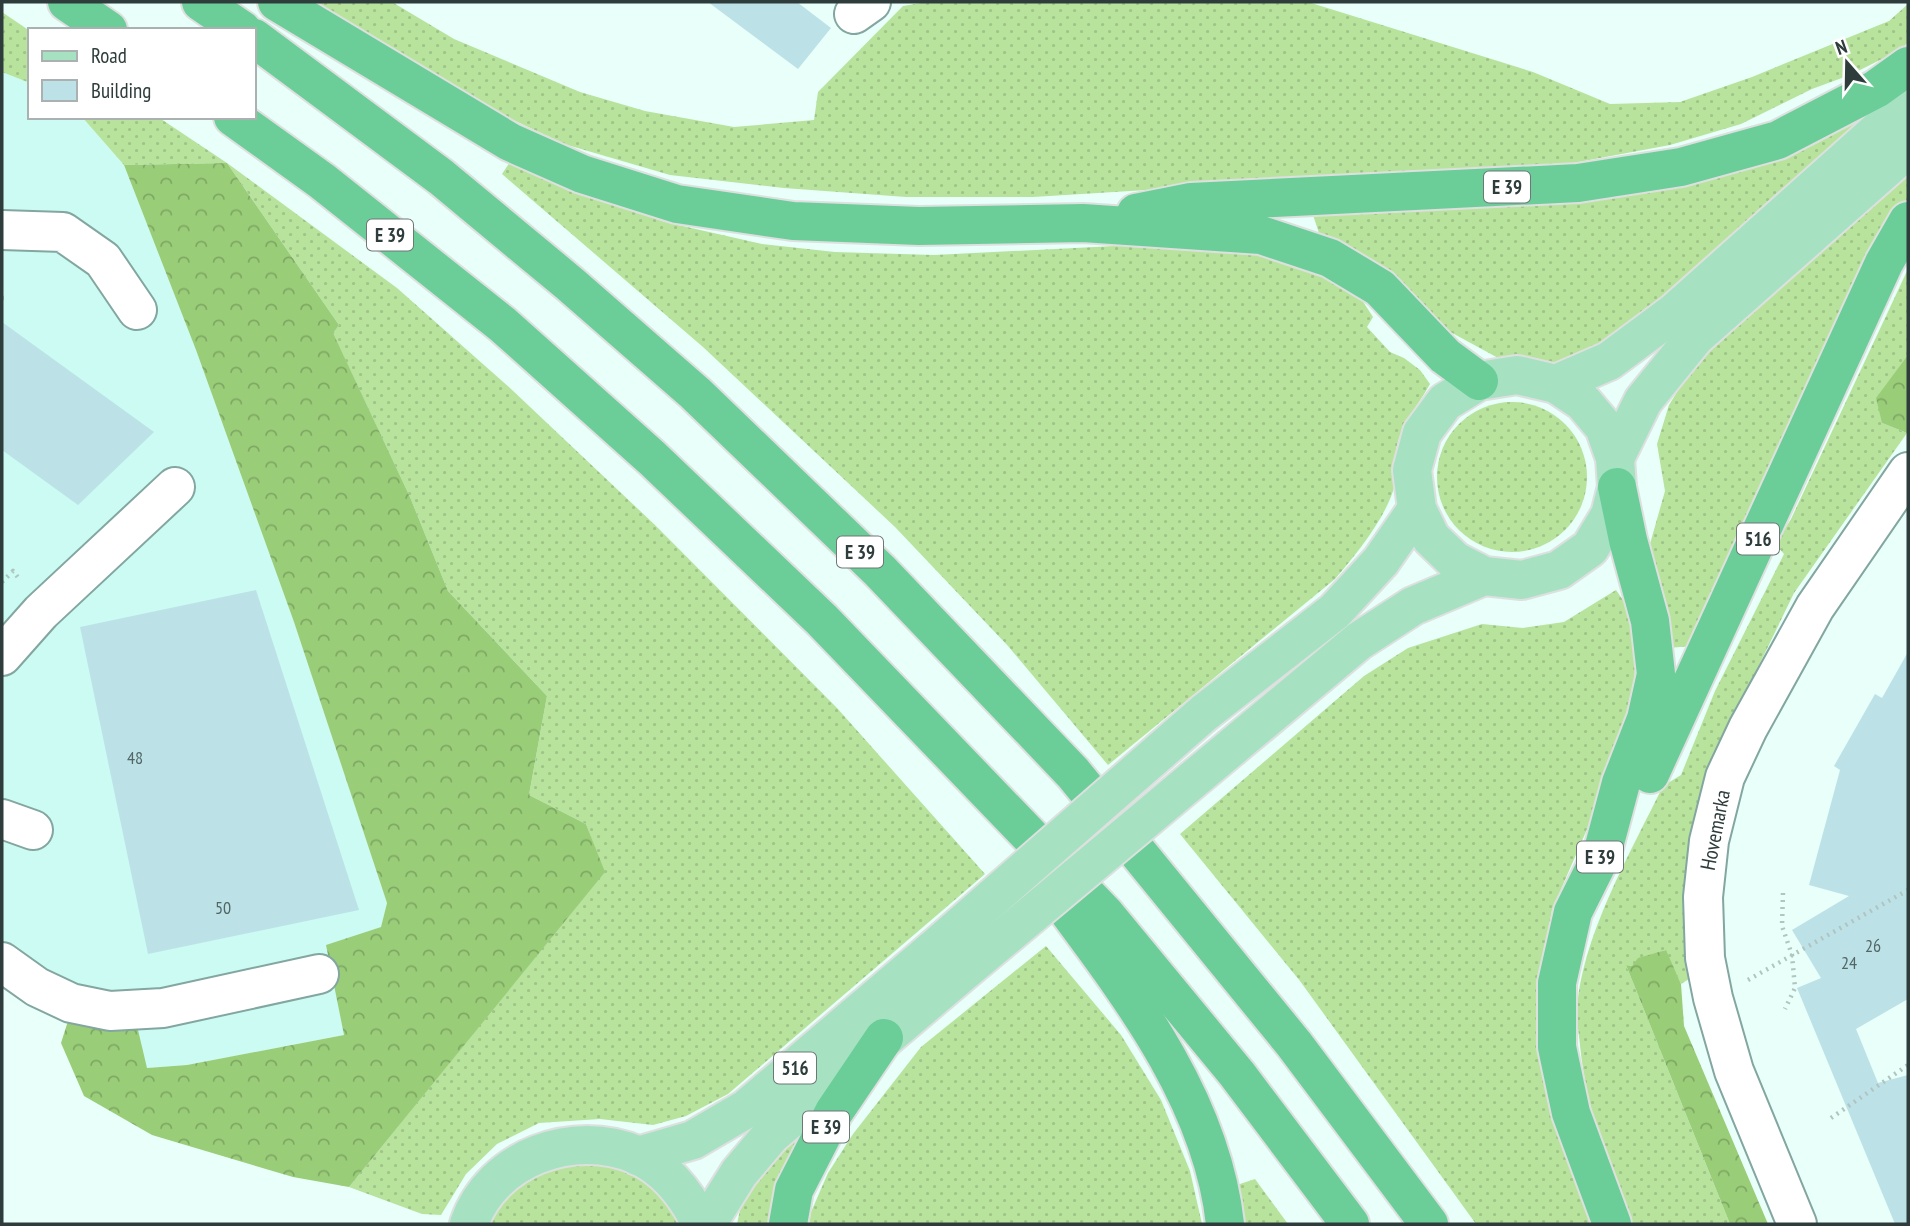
<svg xmlns="http://www.w3.org/2000/svg" width="1910" height="1226" font-family="'PT Sans Narrow',sans-serif">
  <style>
    .built { fill: #cbfbf3 }
    .grass { fill: url(#grass-dots) }
    .forest { fill: url(#forest-crowns) }
    .building { fill: #bce2e8 }
    .lines { fill: none; stroke-linecap: round; stroke-linejoin: round }
    .minor-casing { stroke: #83a6a0; stroke-width: 42 }
    .major-casing { stroke: #dee0e0; stroke-width: 42 }
    .highway-casing { stroke: #dee0e0; stroke-width: 42 }
    .path { stroke: #b0c4c0; stroke-width: 4.5; stroke-dasharray: 2 5; stroke-linecap: butt }
    .minor { stroke: #fff; stroke-width: 38 }
    .major { stroke: #a6e2c2; stroke-width: 38 }
    .highway { stroke: #6bce99; stroke-width: 38 }
    .major-bridge-casing { stroke: #dee0e0; stroke-width: 42; stroke-linecap: butt }
    .major-bridge { stroke: #a6e2c2; stroke-width: 38 }
    .labels { text-anchor: middle; dominant-baseline: central; stroke-width: 6; stroke-linejoin: round; paint-order: stroke }
    .number-label { font-size: 18px; fill: #526666 }
    .shield { fill: #fff; stroke: #6d7776; stroke-width: 2 }
    .shield-label { font-size: 19px; font-weight: bold; fill: #2e3d3b }
    .street-label { font-size: 21px; fill: #2e3d3b; stroke: #fff }
  </style>
  <defs>
    <pattern id="grass-dots" width="8" height="8" patternUnits="userSpaceOnUse" patternTransform="scale(1.75)"><rect width="8" height="8" fill="#b8e39d"/><path d="M2 2h.1M6 6h.1" fill="none" stroke="#9ec488" stroke-width="1.8" stroke-linecap="round"/></pattern>
    <pattern id="forest-crowns" width="20" height="18" patternUnits="userSpaceOnUse" patternTransform="scale(1.75)"><rect width="20" height="18" fill="#9acd78"/><path d="M2 6a3 3 0 1 1 6 0M12 15a3 3 0 1 1 6 0" fill="none" stroke="#7ea864"/></pattern>
  </defs>
  <rect width="100%" height="100%" fill="#e8fffa"/>
  <polygon class="built" points="2,72 30,83 30,117 82,117 124,165 196,350 294,622 387,903 381,927 327,945 344,1035 187,1065 147,1068 2,980"/>
  <g class="grass">
    <polygon points="313,2 392,2 454,39 580,92 645,111 734,127 814,120 818,92 903,6 927,2 1308,2 1533,72 1610,104 1680,102 1752,77 1889,21 1908,4 1908,43 1896,52 1850,75 1812,89 1741,124 1670,145 1568,164 1033,197 906,197 784,188 670,175 564,144 490,109"/>
    <polygon points="2,12 30,31 30,83 2,72"/>
    <polygon points="1871,107 1866,121 1624,333 1586,353 1556,363 1525,358 1500,359 1443,328 1359,253 1319,233 1313,215 1513,206 1665,188"/>
    <polygon points="82,117 158,117 227,163 397,288 510,388 655,525 837,708 985,874 728,1094 686,1116 653,1125 600,1119 539,1123 497,1144 466,1174 441,1215 422,1214 349,1187 604,872 586,824 529,795 547,696 448,591 410,497 332,332 339,325 227,163 124,165"/>
    <path d="M512,159L606,201L665,222L762,244L835,252L934,255L1134,245L1262,253L1320,272L1360,297L1373,317L1367,327L1390,352L1404,358L1420,370L1430,384C1418,406 1400,426 1396,451C1395,462 1397,473 1395,484C1388,515 1356,555 1335,579L1108,765L1008,646L895,527L703,347L502,174Z"/>
    <polygon points="1908,167 1908,200 1876,260 1691,646 1669,648 1646,558 1665,491 1657,444 1669,405 1695,363"/>
    <path d="M1908,269V357L1882,423L1907,433L1794,593L1747,690L1710,784L1688,932L1689,979L1681,984L1665,950L1632,966L1626,965L1730,1224H1629C1608,1166 1586,1108 1580,1045C1579,1035 1577,1024 1577,1013C1580,939 1631,852 1663,786L1681,775L1715,691L1784,554L1775,544L1791,519Z"/>
    <circle cx="1512" cy="477" r="75"/>
    <polygon points="1616,590 1625,603 1636,651 1633,703 1621,751 1552,910 1540,983 1595,1224 1476,1224 1300,981 1180,834 1364,676 1408,648 1482,624 1523,628 1564,622"/>
    <polygon points="1046,946 1121,1035 1161,1100 1190,1171 1202,1224 809,1224 811,1212 828,1173 853,1134 921,1047"/>
    <path d="M798,1123L804,1132C783,1161 778,1190 771,1224H737L744,1191Z"/>
    <path d="M597,1163C634,1172 662,1189 680,1224H486L511,1190L551,1167Z"/>
    <polygon points="1255,1179 1288,1224 1241,1224 1237,1185"/>
  </g>
  <g class="forest">
    <polygon points="227,163 339,325 333,333 410,497 448,591 547,696 529,795 586,824 605,872 349,1187 293,1177 152,1135 84,1096 61,1043 68,1021 138,1030 147,1068 187,1065 344,1035 326,945 381,927 387,903 294,622 196,350 124,165"/>
    <polygon points="1908,355 1908,432 1907,433 1882,423 1876,398"/>
    <polygon points="1666,950 1681,984 1684,1026 1768,1224 1730,1224 1626,965 1632,966 1638,958"/>
  </g>
  <g class="building">
    <polygon points="708,2 797,2 831,28 798,69"/>
    <polygon points="2,322 154,432 78,505 2,450"/>
    <polygon points="256,590 359,910 148,954 80,627"/>
    <polygon points="1908,652 1908,999 1856,1029 1878,1083 1908,1075 1908,1224 1895,1224 1797,988 1821,978 1792,930 1849,896 1809,885 1840,770 1834,766 1875,694 1882,698"/>
  </g>
  <g class="lines">
    <g class="minor-casing">
      <g id="minor">
        <polyline points="854,14 871,2"/>
        <polyline points="2,230 63,232 103,260 137,310"/>
        <polyline points="2,656 41,612 175,487"/>
        <polyline points="2,819 33,830"/>
        <polyline points="2,962 37,987 71,1003 110,1011 163,1008 319,974"/>
        <polyline points="1797,1224 1734,1071 1713,998 1705,958 1703,897 1709,841 1725,777 1748,728 1815,607 1908,472"/>
      </g>
    </g>
    <g class="major-casing">
      <g id="major">
        <polyline points="1556,384 1609,361 1675,312 1908,104"/>
        <polyline points="1615,458 1643,401 1695,337 1908,149"/>
        <polyline points="1204,713 1335,611 1381,561 1417,509"/>
        <polyline points="1232,747 1359,641 1413,606 1484,576 1522,580 1559,570 1590,548 1610,515 1617,487 1615,458 1604,427 1583,402 1556,384 1517,375 1479,381 1445,402 1422,433 1412,470 1417,509 1431,538 1455,561 1484,576"/>
        <polyline points="638,1156 693,1140 746,1109 934,949"/>
        <path d="M469,1224C492,1157 574,1128 637,1155C668,1169 687,1195 701,1224"/>
        <polyline points="707,1224 739,1173 771,1135 957,977"/>
      </g>
    </g>
    <g class="highway-casing">
      <g id="highway">
        <polyline points="67,2 108,30"/>
        <polyline points="201,2 242,30"/>
        <polyline points="277,2 510,142 582,174 677,204 793,221 919,226 1083,223 1261,235 1330,258 1380,288 1445,356 1479,381"/>
        <polyline points="254,38 441,177 570,284 695,393 880,571 1073,773 1294,1044 1429,1224"/>
        <polyline points="233,117 322,181 502,324 652,458 822,620 1106,915 1237,1074 1350,1224"/>
        <polyline points="1136,213 1191,202 1578,183 1681,167 1778,140 1876,89 1908,66"/>
        <polyline points="1650,774 1884,263 1908,221"/>
        <path d="M1047,883C1122,985 1211,1094 1225,1224"/>
        <polyline points="788,1224 794,1190 834,1112 884,1038"/>
        <polyline points="1612,1224 1571,1113 1557,1047 1557,983 1573,912 1602,854 1621,783 1646,719 1656,674 1650,621 1628,540 1617,487"/>
      </g>
    </g>
    <g class="path">
      <polyline points="2,298 5,298"/>
      <polyline points="2,582 13,571 20,580"/>
      <polyline points="1783,893 1782,926 1792,955 1795,988 1785,1009"/>
      <polyline points="1748,980 1908,890"/>
      <polyline points="1831,1118 1908,1065"/>
    </g>
    <use href="#minor" class="minor"/>
    <use href="#major" class="major"/>
    <use href="#highway" class="highway"/>
    <g class="major-bridge-casing">
      <g id="major-bridge">
        <polyline points="934,949 1204,713"/>
        <polyline points="957,977 1232,747"/>
      </g>
    </g>
    <use href="#major-bridge" class="major-bridge"/>
  </g>
  <g class="labels">
    <g class="number-label">
      <text x="135" y="757">48</text>
      <text x="223" y="907">50</text>
      <text x="1873" y="945">26</text>
      <text x="1849" y="962">24</text>
    </g>
    <g class="shield">
      <rect x="1484" y="171.5" width="46" height="31" rx="5"/>
      <rect x="367" y="219.5" width="46" height="31" rx="5"/>
      <rect x="1737" y="523.5" width="42" height="31" rx="5"/>
      <rect x="837" y="536.5" width="46" height="31" rx="5"/>
      <rect x="1577" y="841.5" width="46" height="31" rx="5"/>
      <rect x="774" y="1052.5" width="42" height="31" rx="5"/>
      <rect x="803" y="1111.5" width="46" height="31" rx="5"/>
    </g>
    <g class="shield-label">
      <text x="1507" y="187">E 39</text>
      <text x="390" y="235">E 39</text>
      <text x="1758" y="539">516</text>
      <text x="860" y="552">E 39</text>
      <text x="1600" y="857">E 39</text>
      <text x="795" y="1068">516</text>
      <text x="826" y="1127">E 39</text>
    </g>
    <g class="street-label">
      <text transform="translate(1715 830) rotate(-79)">Hovemarka</text>
    </g>
  </g>
  <rect width="1910" height="1226" fill="none" stroke="#2e3d3b" stroke-width="7"/>
  <rect x="28" y="28" width="228" height="91" fill="#ffffff" stroke="#abb1b1" stroke-width="2"/>
  <rect x="42" y="51" width="35" height="10" fill="#a6e2c2" stroke="#abb1b1" stroke-width="2"/>
  <text x="91" y="63" font-size="21" fill="#2e3d3b">Road</text>
  <rect x="42" y="80" width="35" height="21" fill="#bce2e8" stroke="#abb1b1" stroke-width="2"/>
  <text x="91" y="98" font-size="21" fill="#2e3d3b">Building</text>
  <g transform="translate(1847 63) rotate(340)" stroke="#ffffff" stroke-width="5" paint-order="stroke">
  <path d="M0-5L12 26L0 18L-12 26Z" fill="#2e3d3b"/>
  <text y="-10" font-size="19" font-weight="bold" text-anchor="middle" fill="#2e3d3b">N</text>
  </g>
</svg>
